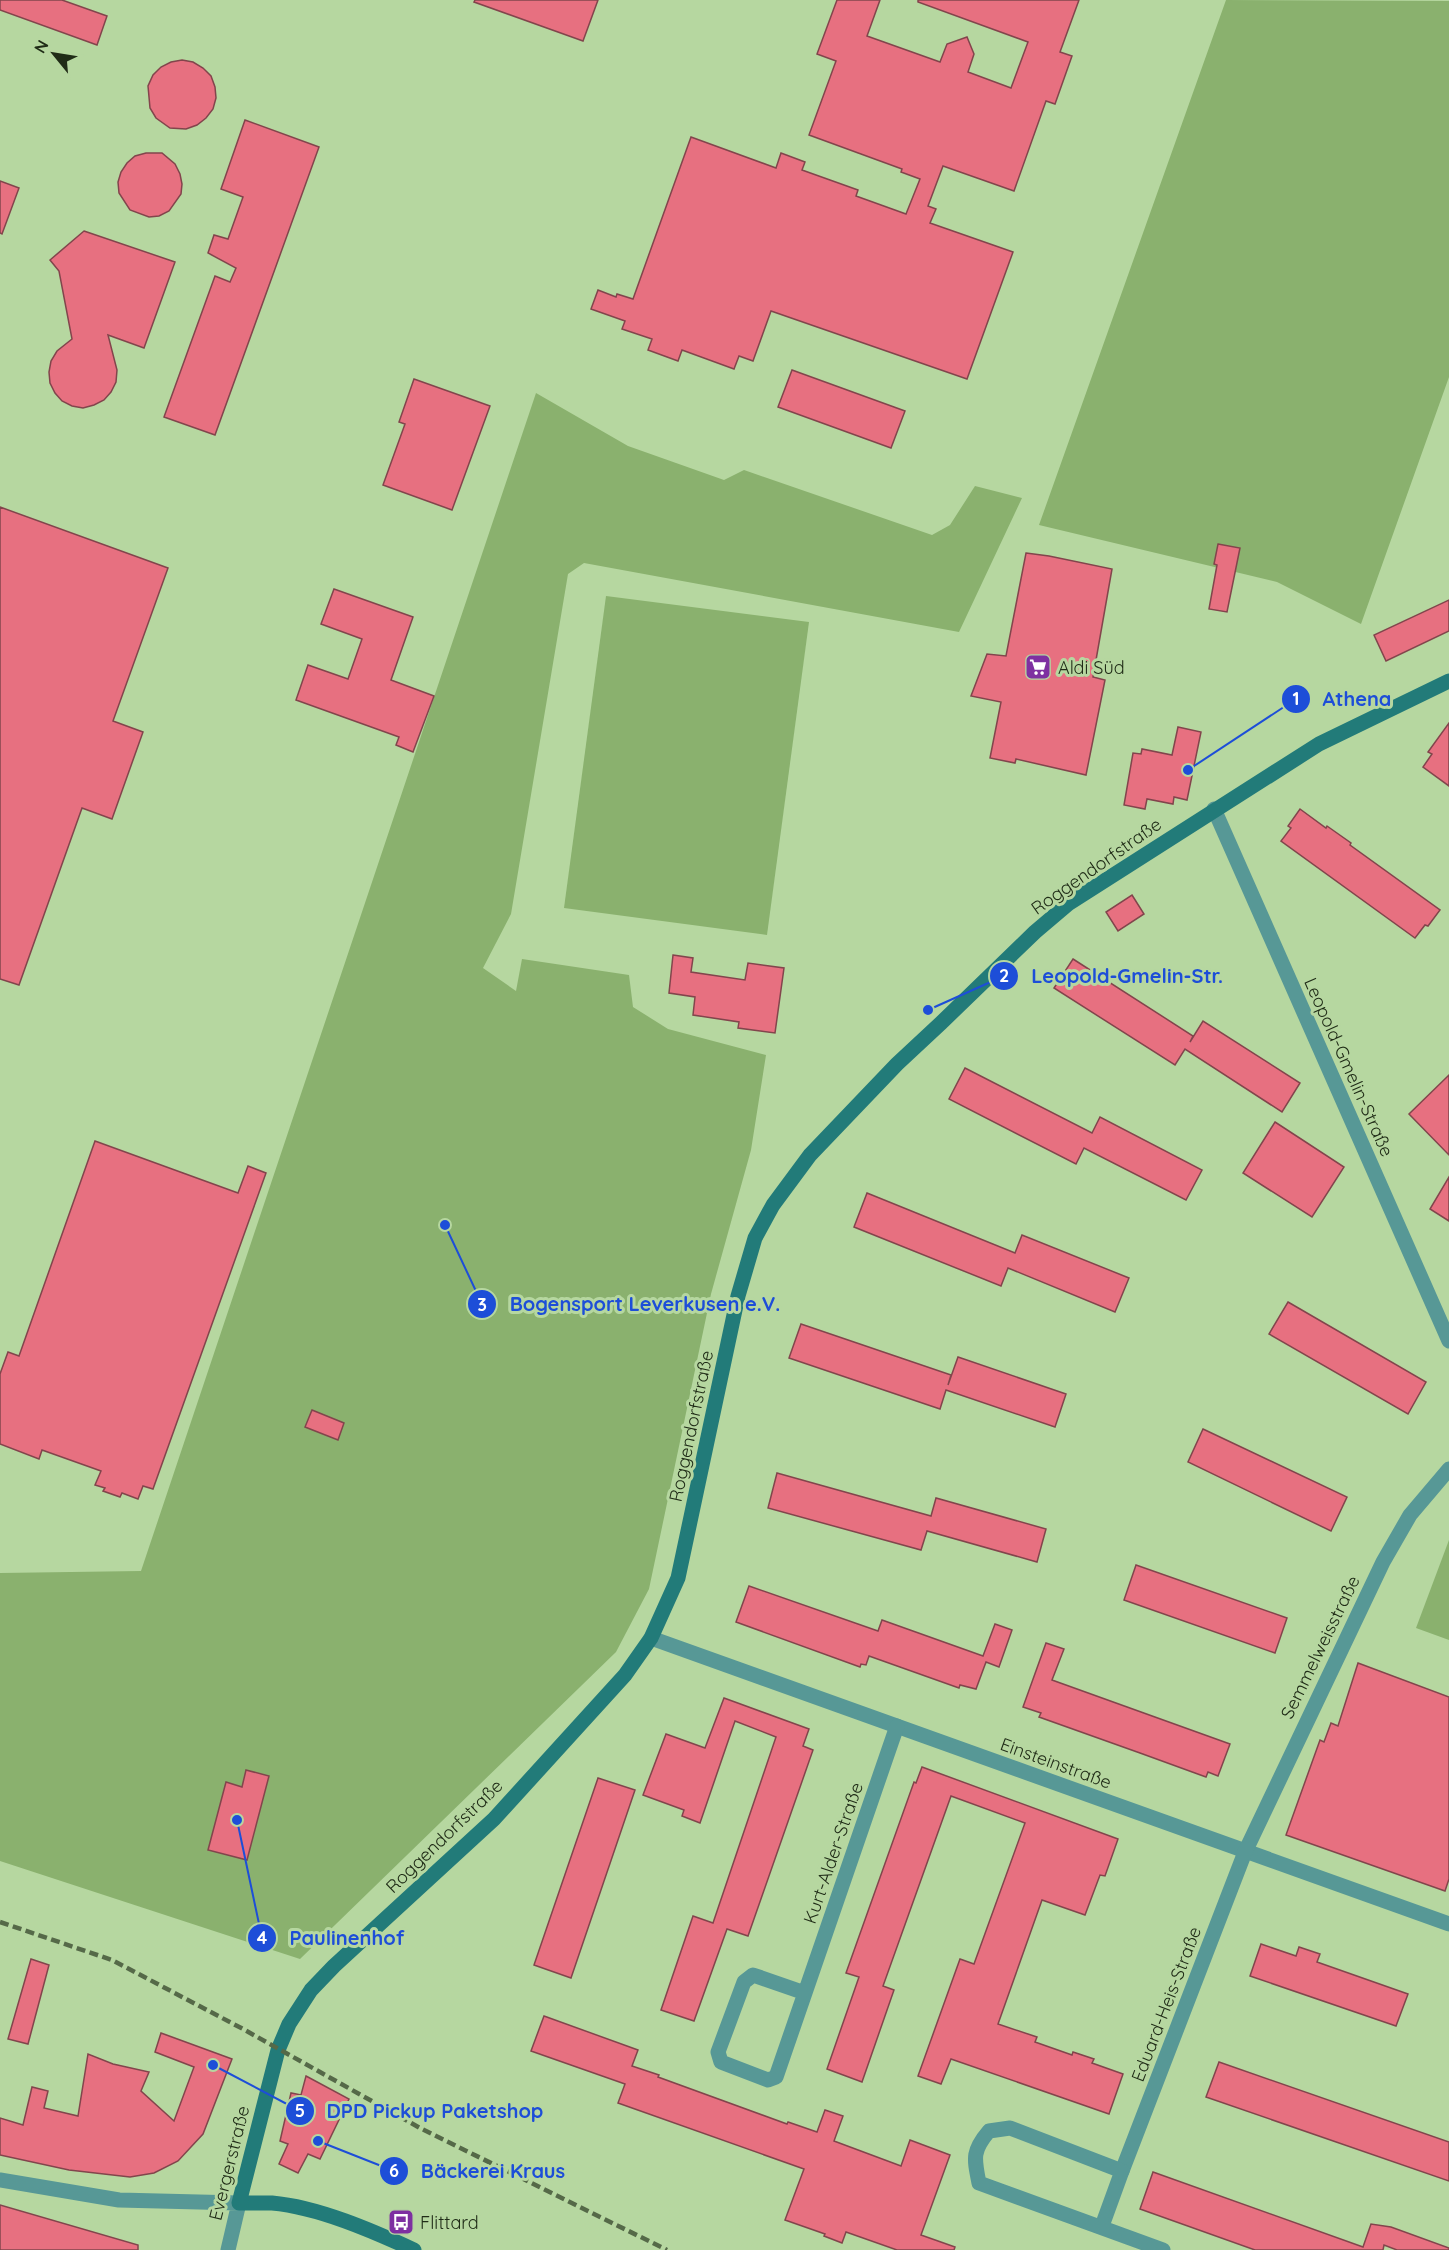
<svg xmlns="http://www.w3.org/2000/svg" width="1449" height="2250" font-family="Quicksand,sans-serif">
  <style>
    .green { fill: #8ab16e }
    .building { fill: #e77080; stroke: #82454c; stroke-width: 1.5 }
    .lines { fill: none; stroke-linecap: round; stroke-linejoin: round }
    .street { stroke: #579896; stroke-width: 15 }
    .secondary { stroke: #227b79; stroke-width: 15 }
    .rail { stroke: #556948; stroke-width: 4.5; stroke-dasharray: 9 4.5; stroke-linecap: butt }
    .labels { text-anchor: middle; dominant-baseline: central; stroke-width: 6; stroke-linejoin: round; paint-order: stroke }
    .poi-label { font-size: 18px; fill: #202c17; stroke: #b6d7a0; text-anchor: start }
    .street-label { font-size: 18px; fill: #202c17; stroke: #b6d7a0 }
    .leader { fill: none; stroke: #1d4ed8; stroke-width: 2 }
    .callout-dot { fill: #1d4ed8; stroke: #b6d7a0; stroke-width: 2 }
    .mark-label { font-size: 18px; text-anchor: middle; font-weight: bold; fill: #fff }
    .callout-label { font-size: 20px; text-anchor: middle; font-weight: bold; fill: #1d4ed8; stroke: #b6d7a0; stroke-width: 6; stroke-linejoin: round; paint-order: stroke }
  </style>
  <rect width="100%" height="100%" fill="#b6d7a0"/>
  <g class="green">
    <polygon points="1226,0 1449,1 1449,377 1361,624 1277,582 1039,525"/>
    <polygon points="536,393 628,446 724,480 744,470 932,535 950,525 975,486 1022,498 959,632 584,563 568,574 511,914 483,968 516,991 522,959 629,975 633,1007 668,1029 766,1055 751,1150 711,1294 649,1589 616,1652 300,1959 0,1861 0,1573 141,1571"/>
    <polygon points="606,596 809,622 767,935 564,908"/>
    <polygon points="1449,1540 1449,1640 1416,1628"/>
  </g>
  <g class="building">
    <polygon points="0,0 62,0 107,16 97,45 0,10"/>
    <polygon points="475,0 598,0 583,41 474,2"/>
    <polygon points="837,0 880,0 867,36 940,62 947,44 967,37 974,54 968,72 1011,88 1028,42 918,2 918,0 1079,0 1060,52 1072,56 1055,104 1046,101 1014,191 943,166 928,206 936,209 930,223 1013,252 967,379 771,311 753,361 739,356 734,369 682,350 678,361 648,350 652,339 622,329 625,321 591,309 598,290 616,297 617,294 633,299 691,137 776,168 781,153 805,162 802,170 858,190 856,196 906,214 920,179 901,172 902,169 809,135 836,61 817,54"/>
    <polygon points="182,60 193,62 203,68 211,76 215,87 216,98 213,109 206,118 197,125 186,129 170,128 156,118 150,108 148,86 153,75 161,67 171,62"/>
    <polygon points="245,120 319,147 215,435 164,417 215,276 230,282 236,268 208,253 214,235 228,239 243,197 221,189"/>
    <polygon points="146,153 162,153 175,164 180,174 182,184 181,194 169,211 159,216 149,217 130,210 119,193 118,182 121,172 127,163 135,156"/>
    <polygon points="0,181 19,188 2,234 0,233"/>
    <polygon points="84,231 175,262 144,348 108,335 117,370 116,382 111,392 104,400 94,405 83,408 72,406 62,401 55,393 50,383 49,372 51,361 57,351 72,339 59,271 50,260"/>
    <polygon points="792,370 905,411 891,448 778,407"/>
    <polygon points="414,379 490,406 452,510 383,485 405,424 399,422"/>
    <polygon points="0,507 168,568 113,721 143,732 112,819 82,808 19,985 0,979"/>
    <polygon points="1218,544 1240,548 1227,612 1209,609 1217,565 1214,564"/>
    <polygon points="1026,553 1049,556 1112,569 1093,677 1105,680 1086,775 1016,759 1015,763 990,758 1001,702 971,696 987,654 1006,656"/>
    <polygon points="334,589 413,617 391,680 434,696 413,752 396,745 399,737 296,700 308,665 348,679 362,639 321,624"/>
    <polygon points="1449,600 1449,631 1386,661 1374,635"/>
    <polygon points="1449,723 1449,786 1423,767 1432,754 1428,752"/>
    <polygon points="1178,727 1201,732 1187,800 1174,797 1173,804 1147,799 1145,809 1124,805 1133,753 1141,754 1142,749 1172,755"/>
    <polygon points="1300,809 1326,828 1327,826 1351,843 1350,845 1440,910 1428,926 1425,925 1415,938 1281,841 1291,828 1288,826"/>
    <polygon points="1132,895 1144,914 1118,931 1106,912"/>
    <polygon points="673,955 693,958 691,972 745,980 748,963 784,968 775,1033 738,1028 739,1022 693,1015 695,997 669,993"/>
    <polygon points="1073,959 1193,1036 1190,1042 1203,1021 1300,1083 1282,1112 1185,1049 1175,1065 1054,988"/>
    <polygon points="965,1068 1092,1133 1100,1117 1202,1170 1186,1200 1084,1148 1076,1164 949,1099"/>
    <polygon points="1449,1075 1449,1155 1409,1114"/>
    <polygon points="1275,1122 1344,1167 1312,1217 1243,1173"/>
    <polygon points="95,1141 238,1193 248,1166 266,1173 153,1489 143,1486 138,1499 122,1493 120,1497 103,1491 105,1488 95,1485 101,1471 42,1450 39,1459 0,1444 0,1374 8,1352 19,1356"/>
    <polygon points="1449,1177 1449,1221 1430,1209"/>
    <polygon points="867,1193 1015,1253 1022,1235 1129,1278 1115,1312 1008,1268 1001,1286 854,1227"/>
    <polygon points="1288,1302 1426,1382 1408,1414 1269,1334"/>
    <polygon points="801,1324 951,1375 948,1385 958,1357 1066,1394 1055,1427 946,1390 940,1409 789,1358"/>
    <polygon points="312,1410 344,1423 338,1440 305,1427"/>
    <polygon points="1203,1429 1347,1497 1331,1531 1188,1462"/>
    <polygon points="777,1473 931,1516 936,1498 1046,1529 1037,1562 927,1531 921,1550 768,1508"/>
    <polygon points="1136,1565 1287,1618 1275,1653 1124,1600"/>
    <polygon points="749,1586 878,1631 882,1620 983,1656 995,1624 1012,1630 999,1667 986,1662 976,1689 960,1685 959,1688 869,1656 866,1665 861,1664 860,1667 736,1622"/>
    <polygon points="1046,1643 1064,1649 1052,1680 1230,1744 1218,1776 1208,1772 1206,1777 1140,1753 1039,1717 1041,1713 1023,1707"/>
    <polygon points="1358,1663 1449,1697 1449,1879 1445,1891 1286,1835 1320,1740 1324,1742 1331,1723 1338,1726"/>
    <polygon points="724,1698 809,1729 803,1746 813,1750 748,1936 727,1929 694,2021 661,2010 693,1916 713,1923 776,1737 735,1721 700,1823 682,1816 684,1810 643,1795 666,1734 705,1748"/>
    <polygon points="922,1767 1118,1839 1105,1876 1100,1875 1085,1915 1042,1900 998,2024 1037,2037 1035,2042 1072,2055 1073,2052 1094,2059 1092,2063 1123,2074 1109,2114 951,2059 941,2084 918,2076 960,1959 974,1964 1025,1823 951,1796 883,1986 894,1990 862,2082 827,2069 859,1977 846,1973 914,1782 916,1783"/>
    <polygon points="246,1770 269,1776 247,1860 208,1850 226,1782 242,1787"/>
    <polygon points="598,1778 635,1790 571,1978 534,1965"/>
    <polygon points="1261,1944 1296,1956 1299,1947 1320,1954 1317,1962 1408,1994 1396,2026 1250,1976"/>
    <polygon points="31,1959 49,1965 28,2044 8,2039"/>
    <polygon points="544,2016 638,2050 632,2066 659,2075 658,2077 787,2124 788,2122 817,2132 825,2110 843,2116 834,2141 901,2166 910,2140 950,2155 921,2235 955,2247 954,2250 897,2250 846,2232 842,2243 824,2236 825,2234 785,2220 804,2169 618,2103 625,2084 531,2051"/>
    <polygon points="161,2033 232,2059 203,2134 178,2161 154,2173 130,2177 69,2170 0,2155 0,2118 23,2125 32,2087 48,2091 44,2108 78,2116 88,2054 113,2064 149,2072 141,2091 174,2121 194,2067 155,2052"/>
    <polygon points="1219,2062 1449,2142 1449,2181 1206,2097"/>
    <polygon points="306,2076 349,2099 320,2159 308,2154 298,2173 279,2164 288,2144 280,2141 291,2093 301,2095"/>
    <polygon points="1153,2172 1363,2247 1371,2224 1391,2227 1449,2248 1449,2250 1397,2250 1384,2245 1383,2250 1255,2250 1140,2209"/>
    <polygon points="0,2205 138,2245 138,2250 0,2250"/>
  </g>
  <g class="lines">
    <g class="street">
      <polyline points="1214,809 1449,1341"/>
      <polyline points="651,1638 1449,1924"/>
      <polyline points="805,1993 753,1975 744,1982 718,2052 721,2062 768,2080 776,2077 897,1726"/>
      <polyline points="1122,2171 1245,1852 1383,1562 1410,1515 1449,1469"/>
      <polyline points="0,2180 119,2200 239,2203 228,2250"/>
      <path d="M1102,2226L1122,2171L1010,2128L989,2131C972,2151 974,2158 979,2183L1163,2250"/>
    </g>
    <path class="secondary" d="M414,2250C373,2231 318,2207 272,2203C261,2203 250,2203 239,2203L278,2050L289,2024L311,1990L334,1966L494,1819L625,1675L651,1638L678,1578L738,1296L755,1238L773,1205L810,1155L897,1064L941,1023L1035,932L1068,904L1319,744L1449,681"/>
    <polyline class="rail" points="0,1922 112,1960 243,2029 420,2128 667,2250"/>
  </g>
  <defs>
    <g id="supermarket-square" transform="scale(1.35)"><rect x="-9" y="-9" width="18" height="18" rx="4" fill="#7e30a1" stroke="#b6d7a0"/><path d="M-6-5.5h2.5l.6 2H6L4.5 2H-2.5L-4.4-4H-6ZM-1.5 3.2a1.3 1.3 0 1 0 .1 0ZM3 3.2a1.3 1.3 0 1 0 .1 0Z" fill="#fff"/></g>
    <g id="bus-square" transform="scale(1.35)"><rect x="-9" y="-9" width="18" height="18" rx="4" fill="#7e30a1" stroke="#b6d7a0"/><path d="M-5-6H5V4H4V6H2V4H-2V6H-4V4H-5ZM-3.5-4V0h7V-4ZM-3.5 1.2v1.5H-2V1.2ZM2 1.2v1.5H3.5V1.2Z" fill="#fff"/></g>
  </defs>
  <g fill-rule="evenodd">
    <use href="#supermarket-square" x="1038" y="667"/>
    <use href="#bus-square" x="401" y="2222"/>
  </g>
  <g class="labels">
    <g class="poi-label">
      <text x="1058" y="667">Aldi Süd</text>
      <text x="420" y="2222">Flittard</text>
    </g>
    <g class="street-label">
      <text transform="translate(1096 866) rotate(-35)">Roggendorfstraße</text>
      <text transform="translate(1349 1067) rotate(66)">Leopold-Gmelin-Straße</text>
      <text transform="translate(691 1426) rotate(-78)">Roggendorfstraße</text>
      <text transform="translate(1320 1647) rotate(-64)">Semmelweisstraße</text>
      <text transform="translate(1056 1763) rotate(20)">Einsteinstraße</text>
      <text transform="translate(444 1836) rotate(-44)">Roggendorfstraße</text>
      <text transform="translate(833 1853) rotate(-71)">Kurt-Alder-Straße</text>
      <text transform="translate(1166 2004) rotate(-69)">Eduard-Heis-Straße</text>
      <text transform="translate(229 2163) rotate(-76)">Evergerstraße</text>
    </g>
  </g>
  <path class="leader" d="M1188 770L1296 699M928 1010L1004 976M445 1225L482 1304M237 1820L262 1938M213 2065L300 2111M318 2141L394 2171"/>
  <g class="callout-dot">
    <circle cx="1188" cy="770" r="6"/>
    <circle cx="928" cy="1010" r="6"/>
    <circle cx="445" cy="1225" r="6"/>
    <circle cx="237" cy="1820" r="6"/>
    <circle cx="213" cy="2065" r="6"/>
    <circle cx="318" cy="2141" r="6"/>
    <circle cx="1296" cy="699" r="15"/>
    <circle cx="1004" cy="976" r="15"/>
    <circle cx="482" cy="1304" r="15"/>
    <circle cx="262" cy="1938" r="15"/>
    <circle cx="300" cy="2111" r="15"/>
    <circle cx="394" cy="2171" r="15"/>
  </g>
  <g class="mark-label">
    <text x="1296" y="705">1</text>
    <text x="1004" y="982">2</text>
    <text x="482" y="1311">3</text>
    <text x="262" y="1944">4</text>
    <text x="300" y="2117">5</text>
    <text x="394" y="2177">6</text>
  </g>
  <g class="callout-label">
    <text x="1357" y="706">Athena</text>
    <text x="1127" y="983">Leopold-Gmelin-Str.</text>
    <text x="645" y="1311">Bogensport Leverkusen e.V.</text>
    <text x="347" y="1945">Paulinenhof</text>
    <text x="435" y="2118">DPD Pickup Paketshop</text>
    <text x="493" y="2178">Bäckerei Kraus</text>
  </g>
  <g transform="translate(54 54) rotate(300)" stroke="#b6d7a0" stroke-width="4.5" paint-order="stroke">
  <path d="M0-4.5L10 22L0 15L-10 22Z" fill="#202c17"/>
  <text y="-9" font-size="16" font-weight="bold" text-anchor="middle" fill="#202c17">N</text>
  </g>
</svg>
